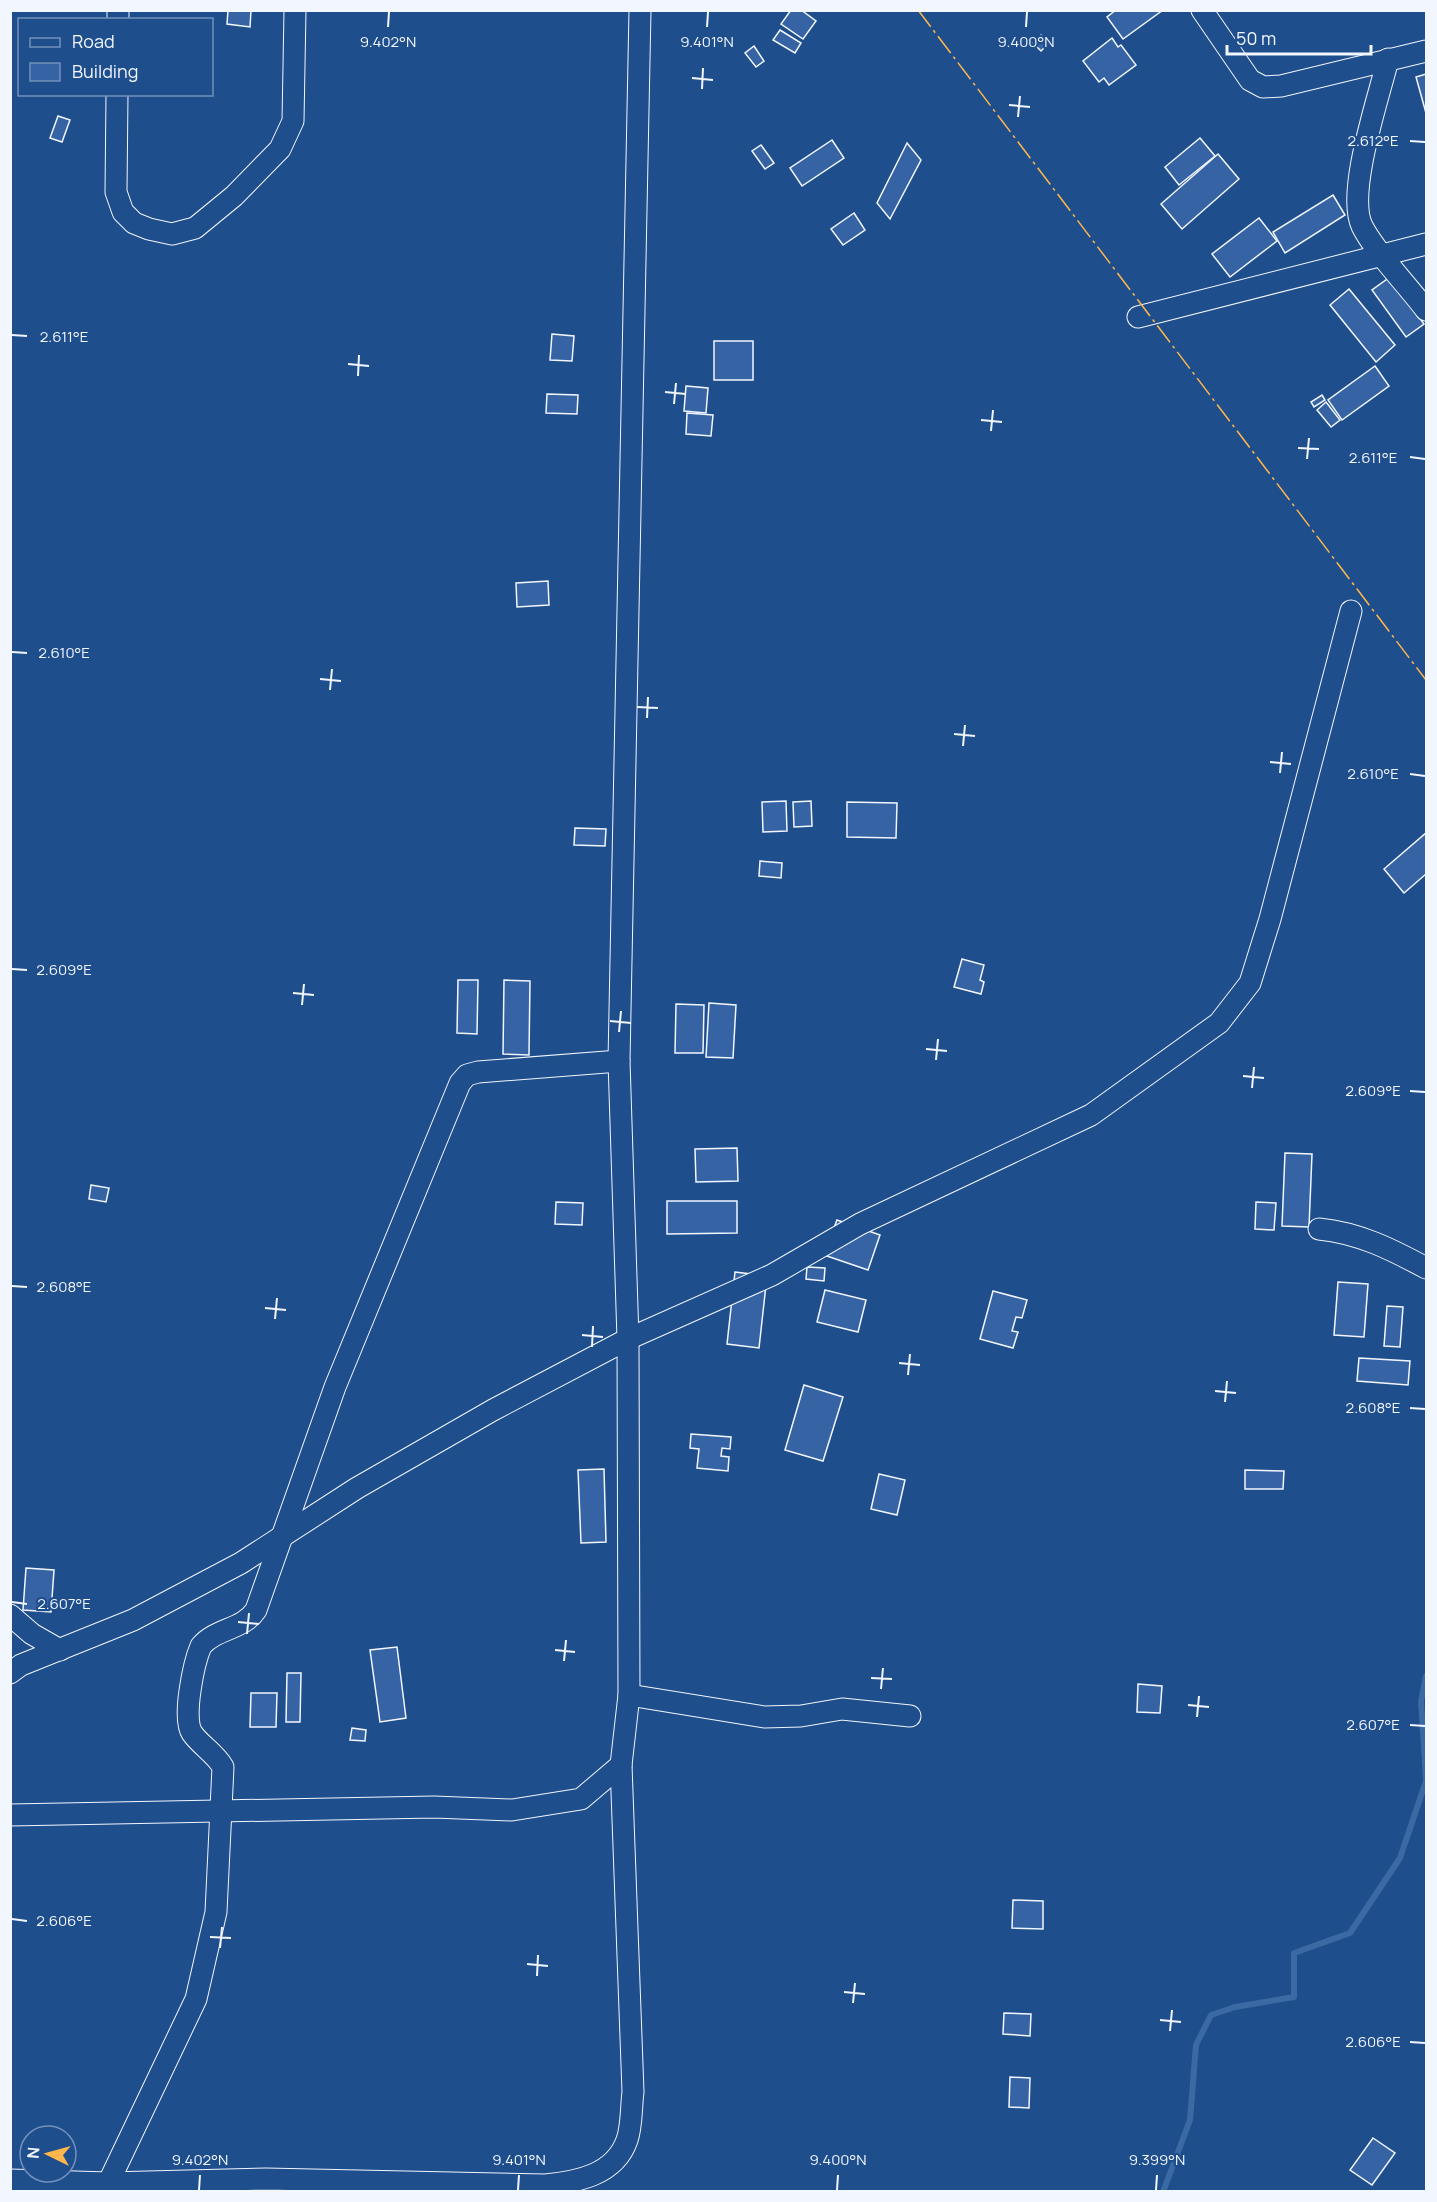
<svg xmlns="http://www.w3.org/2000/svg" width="1437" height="2202" font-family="Manrope,sans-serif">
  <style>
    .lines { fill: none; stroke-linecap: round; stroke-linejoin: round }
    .stream { stroke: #3b69a3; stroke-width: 6 }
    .building { fill: #3563a3; stroke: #f2f6ff; stroke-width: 1.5 }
    .minor-casing { stroke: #f2f6ff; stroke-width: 23 }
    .minor { stroke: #1f4e8c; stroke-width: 21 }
    .power { stroke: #ffb74d; stroke-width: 1.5; stroke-dasharray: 21 4.5 3 4.5; stroke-linecap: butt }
    .ticks { fill: none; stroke: #f2f6ff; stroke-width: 2 }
    .ticks-label { font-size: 15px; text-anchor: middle; fill: #f2f6ff; stroke: #1f4e8c; stroke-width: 4.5; stroke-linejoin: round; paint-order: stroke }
  </style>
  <rect width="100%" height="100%" fill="#1f4e8c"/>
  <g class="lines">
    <g class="stream">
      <polyline points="1426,1676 1421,1701 1426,1779"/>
      <polyline points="1163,2192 1190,2120 1196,2045 1211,2015 1235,2007 1294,1997 1294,1953 1350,1933 1400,1858 1426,1781"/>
    </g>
  </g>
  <g class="building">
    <polygon points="228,10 251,10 250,27 227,24"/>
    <polygon points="791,10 801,10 816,21 803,39 781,24"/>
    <polygon points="1116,10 1163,10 1123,39 1107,17"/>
    <polygon points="780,30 801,43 795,53 773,40"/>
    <polygon points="1041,35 1049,43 1041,51 1033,43"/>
    <polygon points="1112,38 1118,47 1121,45 1136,65 1109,85 1104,78 1099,82 1083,61"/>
    <polygon points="754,46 764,61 756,67 745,53"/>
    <polygon points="1426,74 1426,113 1416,77"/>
    <polygon points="58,116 70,120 62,142 50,138"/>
    <polygon points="1200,138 1215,156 1179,185 1165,167"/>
    <polygon points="832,140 844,158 802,186 790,168"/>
    <polygon points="907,143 921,160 890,219 877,203"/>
    <polygon points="761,145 774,163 765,169 752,151"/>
    <polygon points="1218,154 1239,179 1182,229 1161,204"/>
    <polygon points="1333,195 1345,215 1285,253 1273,232"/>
    <polygon points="854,213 865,230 843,245 831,229"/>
    <polygon points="1259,218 1277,241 1230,277 1212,254"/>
    <polygon points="1390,277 1424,324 1406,337 1372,290"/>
    <polygon points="1349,289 1395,345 1376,362 1330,305"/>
    <polygon points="552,334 574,336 572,361 550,360"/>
    <rect x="714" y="341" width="39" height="39"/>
    <polygon points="1375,366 1389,386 1342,420 1328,400"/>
    <polygon points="686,386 708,388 706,413 684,411"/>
    <polygon points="547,394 578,395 577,414 546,413"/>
    <polygon points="1322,395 1325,400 1314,407 1311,402"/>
    <polygon points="1326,402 1340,420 1331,427 1317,410"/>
    <polygon points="687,413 713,415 711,436 686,434"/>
    <polygon points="548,581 549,605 517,607 516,583"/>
    <polygon points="786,801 787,831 763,832 762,802"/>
    <polygon points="811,801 812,826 794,827 793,802"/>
    <polygon points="847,802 897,803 896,838 847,837"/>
    <polygon points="575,828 606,829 605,846 574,845"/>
    <polygon points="1426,833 1426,874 1404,893 1384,869"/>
    <polygon points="760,861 782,863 781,878 759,876"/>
    <polygon points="962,959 984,965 980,980 984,982 981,994 954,987"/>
    <polygon points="458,980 478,980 477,1034 457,1033"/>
    <polygon points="504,980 530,981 529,1055 503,1054"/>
    <polygon points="709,1003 736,1005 733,1058 706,1057"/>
    <polygon points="676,1004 704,1005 703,1053 675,1053"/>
    <polygon points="737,1148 738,1181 696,1182 695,1149"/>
    <polygon points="1285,1153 1312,1154 1309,1227 1282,1226"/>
    <polygon points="91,1185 109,1188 106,1202 89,1199"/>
    <polygon points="667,1201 737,1201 737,1233 667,1234"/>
    <polygon points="556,1202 583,1203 582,1225 555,1224"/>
    <polygon points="1256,1202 1276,1203 1274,1230 1255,1229"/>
    <polygon points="837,1220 880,1235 868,1270 824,1255"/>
    <polygon points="807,1267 825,1268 824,1281 806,1279"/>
    <polygon points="735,1272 767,1276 759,1348 727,1344"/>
    <polygon points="1338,1282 1368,1284 1364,1337 1334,1335"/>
    <polygon points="825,1290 866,1300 858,1332 817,1322"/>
    <polygon points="993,1291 1027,1300 1022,1318 1016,1317 1012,1331 1018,1332 1013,1348 980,1339"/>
    <polygon points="1387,1306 1403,1307 1400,1347 1384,1346"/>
    <polygon points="1359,1358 1410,1361 1408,1385 1357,1381"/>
    <polygon points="804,1385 843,1397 823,1461 785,1450"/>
    <polygon points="691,1434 731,1437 730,1449 722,1448 721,1456 729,1457 728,1471 697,1468 699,1449 690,1448"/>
    <polygon points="604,1469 606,1542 581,1543 578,1470"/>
    <polygon points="1245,1470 1284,1471 1283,1489 1245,1489"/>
    <polygon points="879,1474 905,1480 897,1515 871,1509"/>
    <polygon points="26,1568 54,1570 51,1612 23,1610"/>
    <polygon points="397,1647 406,1718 380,1722 370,1650"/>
    <polygon points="287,1673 301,1673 300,1722 286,1722"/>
    <polygon points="1138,1684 1162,1686 1160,1713 1137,1712"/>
    <polygon points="251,1693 277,1693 276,1727 250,1727"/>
    <polygon points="352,1728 366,1730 365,1741 350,1740"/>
    <polygon points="1013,1900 1043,1901 1043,1929 1012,1928"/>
    <polygon points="1004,2013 1031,2014 1030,2036 1003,2034"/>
    <polygon points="1010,2077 1030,2078 1029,2108 1009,2107"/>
    <polygon points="1373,2138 1395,2153 1372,2185 1350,2170"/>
  </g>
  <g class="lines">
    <g class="minor-casing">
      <g id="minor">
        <polyline points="1202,10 1250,80 1263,87 1281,86 1426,51"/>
        <polyline points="118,20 118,10"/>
        <path d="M1388,59C1379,97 1346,192 1362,226C1375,252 1408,286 1426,310"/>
        <polyline points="117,94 116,192 123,212 134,223 149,229 172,234 195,228 234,196 280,149 293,121 295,10"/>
        <polyline points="1138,317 1426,244"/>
        <path d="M1319,1229C1359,1233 1391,1249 1426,1268"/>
        <polyline points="10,1615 32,1634 60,1650"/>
        <polyline points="10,1673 21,1665 133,1620 241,1563 357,1488 493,1410 628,1339 772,1275 860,1224 1091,1115 1219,1023 1250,983 1270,919 1351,611"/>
        <polyline points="629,1695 764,1717 801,1716 842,1709 910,1716"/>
        <polyline points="10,1815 434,1807 512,1810 581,1799 621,1765"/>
        <path d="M10,2180L108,2183L266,2179L545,2185C577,2182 615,2175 627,2140C632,2126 631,2107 633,2092L621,1765L629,1695L628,1339L619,1061L640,10"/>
        <path d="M104,2192L196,1999L216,1912L223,1767C215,1753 200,1745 192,1733C182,1718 194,1662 201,1646C216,1628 243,1630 256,1610L335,1387L460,1083L467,1075L478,1072L619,1061"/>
      </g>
    </g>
    <use href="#minor" class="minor"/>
    <polyline class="power" points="918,10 1426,680"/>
  </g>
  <path class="ticks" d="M388,27L389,12M707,27L708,12M1026,27L1027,12M692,78L713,80M702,89L703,68M1009,105L1030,107M1018,117L1020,96M1410,141L1425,142M12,335L27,336M348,364L369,366M358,376L359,355M665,392L686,394M674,404L676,383M981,420L1002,422M991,431L993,410M1298,448L1319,449M1410,457L1425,459M1307,459L1309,438M12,652L27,653M320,679L341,681M330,690L332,669M637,707L658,708M647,718L648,697M954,734L975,736M963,746L965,725M1270,762L1291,764M1280,773L1282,752M1410,774L1425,776M12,969L27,970M293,993L314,995M302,1005L304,984M610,1021L631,1023M619,1032L621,1011M926,1049L947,1051M936,1060L938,1039M1243,1076L1264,1078M1252,1088L1254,1067M1410,1091L1425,1092M12,1286L27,1287M265,1308L286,1310M275,1319L277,1298M582,1335L603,1337M592,1347L593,1326M899,1363L920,1365M908,1375L910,1354M1215,1391L1236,1393M1225,1402L1227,1381M1410,1408L1425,1409M12,1602L27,1604M238,1622L259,1624M247,1634L249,1613M555,1650L575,1652M564,1661L566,1640M871,1678L892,1679M881,1689L883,1668M1188,1705L1209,1707M1197,1717L1199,1696M1410,1725L1425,1726M12,1919L27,1921M210,1937L231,1938M220,1948L222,1927M527,1964L548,1966M537,1976L538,1955M844,1992L865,1994M853,2003L855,1983M1160,2020L1181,2022M1170,2031L1172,2010M1410,2042L1425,2043M199,2190L200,2175M518,2190L519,2175M837,2190L838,2175M1156,2190L1157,2175"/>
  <g class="ticks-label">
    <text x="388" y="47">9.402°N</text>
    <text x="707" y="47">9.401°N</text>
    <text x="1026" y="47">9.400°N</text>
    <text x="1373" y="146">2.612°E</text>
    <text x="64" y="342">2.611°E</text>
    <text x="1373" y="463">2.611°E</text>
    <text x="64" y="658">2.610°E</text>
    <text x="1373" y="779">2.610°E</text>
    <text x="64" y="975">2.609°E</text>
    <text x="1373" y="1096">2.609°E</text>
    <text x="64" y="1292">2.608°E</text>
    <text x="1373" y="1413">2.608°E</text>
    <text x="64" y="1609">2.607°E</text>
    <text x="1373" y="1730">2.607°E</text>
    <text x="64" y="1926">2.606°E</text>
    <text x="1373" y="2047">2.606°E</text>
    <text x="200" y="2165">9.402°N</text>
    <text x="519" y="2165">9.401°N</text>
    <text x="838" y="2165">9.400°N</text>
    <text x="1157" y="2165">9.399°N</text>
  </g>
  <rect width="1437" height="2202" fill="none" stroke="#f2f6ff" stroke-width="24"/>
  <rect x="18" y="18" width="195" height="78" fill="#1f4e8c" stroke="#7391ba" stroke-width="1.5"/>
  <rect x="30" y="38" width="30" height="9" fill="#1f4e8c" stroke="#7391ba" stroke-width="1.5"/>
  <text x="72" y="48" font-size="18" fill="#f2f6ff">Road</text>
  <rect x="30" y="63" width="30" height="18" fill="#3563a3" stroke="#7391ba" stroke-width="1.5"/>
  <text x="72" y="78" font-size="18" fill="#f2f6ff">Building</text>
  <g transform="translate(48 2154) rotate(275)"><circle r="28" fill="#1f4e8c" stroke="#7391ba" stroke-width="1.5"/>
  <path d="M0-4.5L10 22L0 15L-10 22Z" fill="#ffb74d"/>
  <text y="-9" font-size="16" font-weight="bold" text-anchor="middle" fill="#f2f6ff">N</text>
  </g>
  <path d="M1227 45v9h144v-9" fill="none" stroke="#f2f6ff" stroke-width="3"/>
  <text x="1236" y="45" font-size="18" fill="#f2f6ff" stroke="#1f4e8c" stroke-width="4.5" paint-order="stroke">50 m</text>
</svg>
